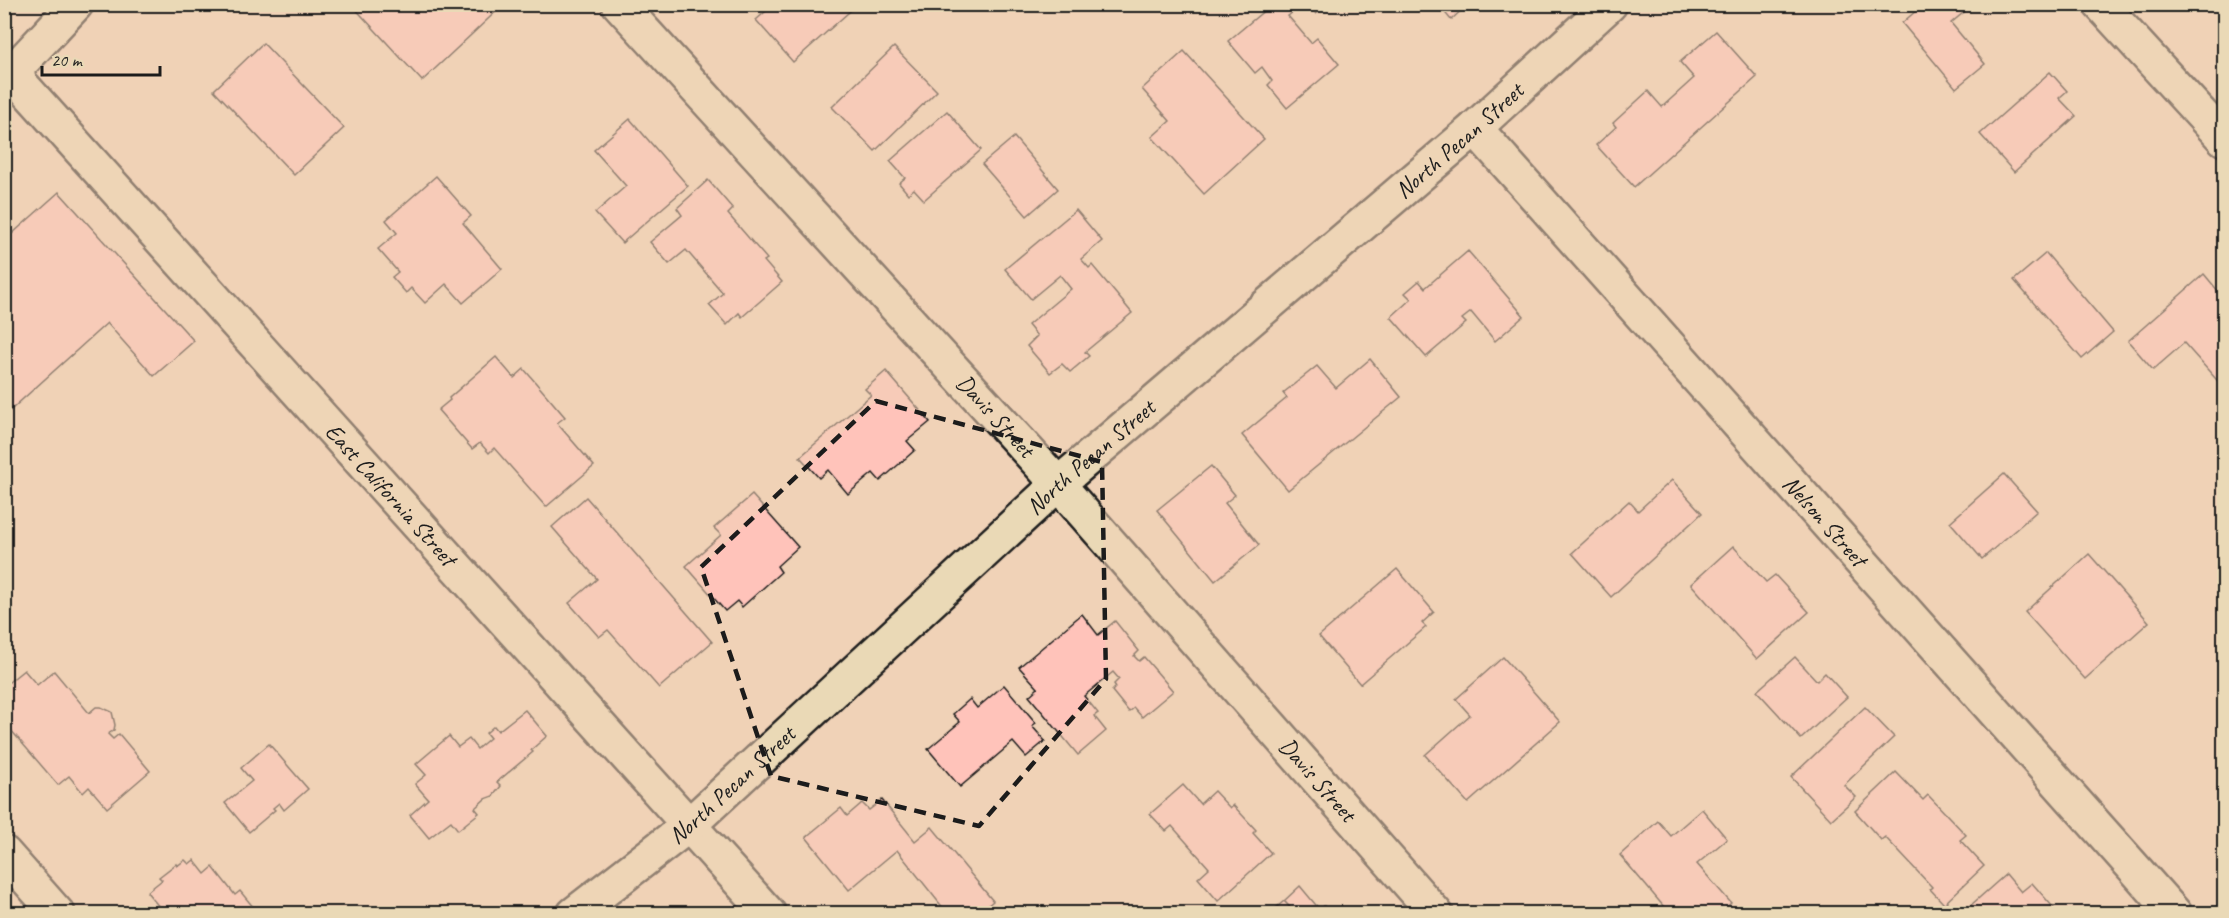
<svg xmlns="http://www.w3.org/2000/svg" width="2229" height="918" font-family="Caveat,sans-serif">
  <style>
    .building { fill: #ffc3ba; stroke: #1c1c1c; stroke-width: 1.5 }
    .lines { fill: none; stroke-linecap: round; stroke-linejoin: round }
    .minor-casing { stroke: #1c1c1c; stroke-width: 38 }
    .primary-casing { stroke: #1c1c1c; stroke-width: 38 }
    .minor { stroke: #ead9b6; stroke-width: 33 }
    .primary { stroke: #ead9b6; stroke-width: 33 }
    .marked { fill: none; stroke: #1c1c1c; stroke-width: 4.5; stroke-dasharray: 12 8; stroke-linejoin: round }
    .labels { text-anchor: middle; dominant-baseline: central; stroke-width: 6; stroke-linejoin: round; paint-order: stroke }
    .street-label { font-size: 24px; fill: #1c1c1c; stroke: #ead9b6 }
  </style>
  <rect width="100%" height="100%" fill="#f0d2b7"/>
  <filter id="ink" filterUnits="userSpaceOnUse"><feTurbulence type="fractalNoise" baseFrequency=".0167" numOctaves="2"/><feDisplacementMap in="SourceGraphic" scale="12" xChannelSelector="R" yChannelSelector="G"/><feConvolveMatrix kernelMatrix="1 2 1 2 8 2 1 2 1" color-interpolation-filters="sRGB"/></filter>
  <g filter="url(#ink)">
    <g class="building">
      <polygon points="351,4 504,4 422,81"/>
      <polygon points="774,4 858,4 793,62 756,20"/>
      <polygon points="1272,4 1303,4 1288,16 1311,43 1317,38 1339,64 1287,108 1268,85 1272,81 1262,67 1255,73 1228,41"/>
      <polygon points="1308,4 1328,4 1316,14"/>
      <polygon points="1438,4 1468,4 1451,20"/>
      <polygon points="1924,4 1968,4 1970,7 1951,23 1985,64 1956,88 1902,23"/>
      <polygon points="1716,31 1757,77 1634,187 1596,145 1616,127 1613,123 1648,91 1662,107 1694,78 1680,62"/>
      <polygon points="263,43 344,128 294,175 214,90"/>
      <polygon points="894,47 937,91 875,151 832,107"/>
      <polygon points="1184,51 1264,139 1204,194 1152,137 1170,121 1142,89"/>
      <polygon points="2050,72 2067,91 2059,98 2076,116 2014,172 1980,134"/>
      <polygon points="947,111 981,150 924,200 914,189 908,194 899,183 905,178 890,161"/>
      <polygon points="630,119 688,186 622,243 595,213 626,186 594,150"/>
      <polygon points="1014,137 1058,189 1027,216 982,164"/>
      <polygon points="436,176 471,216 463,223 502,269 463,303 446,284 425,303 411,288 406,293 392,277 398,272 378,249 397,233 386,220"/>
      <polygon points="708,180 733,209 728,214 767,259 764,261 782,282 742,317 739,313 727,325 709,305 723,293 686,250 669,264 650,242 682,215 677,208"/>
      <polygon points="59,192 194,341 154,376 107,323 4,416 4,241"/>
      <polygon points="1076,210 1102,241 1081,259 1089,268 1092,265 1132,313 1085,352 1089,356 1070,372 1062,364 1050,373 1027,346 1037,336 1028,325 1071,289 1060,275 1031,299 1005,269"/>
      <polygon points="1468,251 1524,316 1495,341 1471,312 1462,319 1466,323 1426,357 1391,317 1411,299 1405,293 1419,281 1425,288"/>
      <polygon points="2046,253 2113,332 2082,359 2014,280"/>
      <polygon points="2204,274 2224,298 2224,388 2184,343 2153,370 2128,341"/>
      <polygon points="496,357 514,378 524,369 565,417 557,423 594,466 546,507 494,448 489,453 480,443 472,449 438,410 450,400 449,398"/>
      <polygon points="1370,359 1401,397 1288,490 1242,435 1287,398 1283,393 1317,366 1336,388"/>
      <polygon points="886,371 930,422 907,441 915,450 880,481 873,473 848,494 828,470 819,478 800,457 871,395 865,389"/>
      <polygon points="1211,466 1235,495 1225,503 1259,545 1215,581 1157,510"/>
      <polygon points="2004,474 2037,511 1982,559 1950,522"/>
      <polygon points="1672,480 1702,513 1611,597 1572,553 1629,501 1638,511"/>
      <polygon points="752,495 798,547 777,566 781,572 742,607 737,601 725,611 686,566 721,535 714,528"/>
      <polygon points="586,497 712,642 659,688 608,630 599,637 569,603 597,579 552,527"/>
      <polygon points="1733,546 1766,582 1775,575 1809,612 1757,659 1691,584"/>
      <polygon points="2089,554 2149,622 2085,679 2025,612"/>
      <polygon points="1397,569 1434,612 1422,623 1426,627 1360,684 1319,636"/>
      <polygon points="1082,614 1098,635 1115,621 1139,651 1134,656 1139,661 1144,657 1173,691 1142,717 1134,708 1129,712 1112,691 1116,687 1114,684 1119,679 1113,672 1084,696 1098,713 1094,716 1106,731 1078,755 1029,696 1038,688 1019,667"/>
      <polygon points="1503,657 1560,722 1468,803 1425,755 1470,715 1456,699"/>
      <polygon points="1795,657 1817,681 1825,673 1847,697 1801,739 1757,691"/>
      <polygon points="24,670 37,685 54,671 89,713 96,707 101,707 112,712 115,725 114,730 108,734 113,739 119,734 150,771 107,808 89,787 83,793 69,776 58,785 4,722 4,686"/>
      <polygon points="1004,685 1036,723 1032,726 1045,741 1026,757 1013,742 960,787 928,749 960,722 953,714 970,699 977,708"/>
      <polygon points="1865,707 1894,737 1844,785 1856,797 1831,820 1791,777"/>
      <polygon points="525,710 547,736 531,750 533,752 497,782 501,786 493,796 485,799 475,808 479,813 458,830 451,821 429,838 410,815 428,799 415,784 426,775 416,764 449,736 458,747 469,739 477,749 490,738 486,733 494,726 498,731"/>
      <polygon points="269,744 308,789 284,810 279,803 273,808 275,810 249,832 225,803 252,781 241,768"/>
      <polygon points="1896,772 1923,800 1928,795 1966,835 1960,840 1984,866 1944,904 1930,889 1932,887 1885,837 1881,840 1855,811"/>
      <polygon points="1183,785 1200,804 1214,791 1230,808 1233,805 1256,830 1253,833 1271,853 1218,901 1198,878 1209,868 1172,826 1166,831 1150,814"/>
      <polygon points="882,800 915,841 932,827 993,901 978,914 948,914 897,850 849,890 806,837 841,808 847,816 862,803 869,810"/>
      <polygon points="1702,809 1727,839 1697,864 1731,903 1719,914 1670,914 1620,855 1658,821 1671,836"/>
      <polygon points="185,860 189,864 194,860 205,874 213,867 235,895 240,891 259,914 156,914 160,908 147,892 162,880 159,877 176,864 177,866"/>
      <polygon points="2006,874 2021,892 2032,883 2059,914 1961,914"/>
      <polygon points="1300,886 1320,910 1324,906 1330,914 1296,914 1284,901"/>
      <polygon points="1284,901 1296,914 1269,914"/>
    </g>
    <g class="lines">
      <g class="minor-casing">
        <g id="minor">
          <path id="s1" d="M619,4L1058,484L1436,914"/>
          <polyline points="2100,4 2224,139"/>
          <path id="s2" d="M12,74L769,914"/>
          <path id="s3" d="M1475,128L2175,914"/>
          <polyline points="4,853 58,914"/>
          <path id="s4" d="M574,914L689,825L1058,484L1475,128L1610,4"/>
        </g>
      </g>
      <g class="primary-casing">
        <polyline id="primary" points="4,81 76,4"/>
      </g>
      <use href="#minor" class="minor"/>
      <use href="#primary" class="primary"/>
    </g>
  </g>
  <path d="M0 0H2229V918H0ZM876,401L1102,462L1106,679L979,826L771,776L701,567Z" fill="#f0d2b7" fill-opacity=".55" fill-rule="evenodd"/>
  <path class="marked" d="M876,401L1102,462L1106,679L979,826L771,776L701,567Z"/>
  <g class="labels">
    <g class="street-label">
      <text stroke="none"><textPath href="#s4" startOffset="1176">North Pecan Street</textPath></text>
      <text stroke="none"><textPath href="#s1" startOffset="558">Davis Street</textPath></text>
      <text stroke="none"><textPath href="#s4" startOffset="690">North Pecan Street</textPath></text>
      <text stroke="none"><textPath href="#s2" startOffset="566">East California Street</textPath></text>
      <text stroke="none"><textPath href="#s3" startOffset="526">Nelson Street</textPath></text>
      <text stroke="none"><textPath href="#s1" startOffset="1044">Davis Street</textPath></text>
      <text stroke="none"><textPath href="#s4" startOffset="204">North Pecan Street</textPath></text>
    </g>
  </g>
  <rect width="2229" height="918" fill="none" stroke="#ead9b6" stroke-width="24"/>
  <rect x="12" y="12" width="2205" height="894" fill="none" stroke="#1c1c1c" stroke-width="2" filter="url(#ink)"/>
  <path d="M42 66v9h118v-9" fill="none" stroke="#1c1c1c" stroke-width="3"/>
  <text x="51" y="66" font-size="18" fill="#1c1c1c" stroke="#ead9b6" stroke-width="4.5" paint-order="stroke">20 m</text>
</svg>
